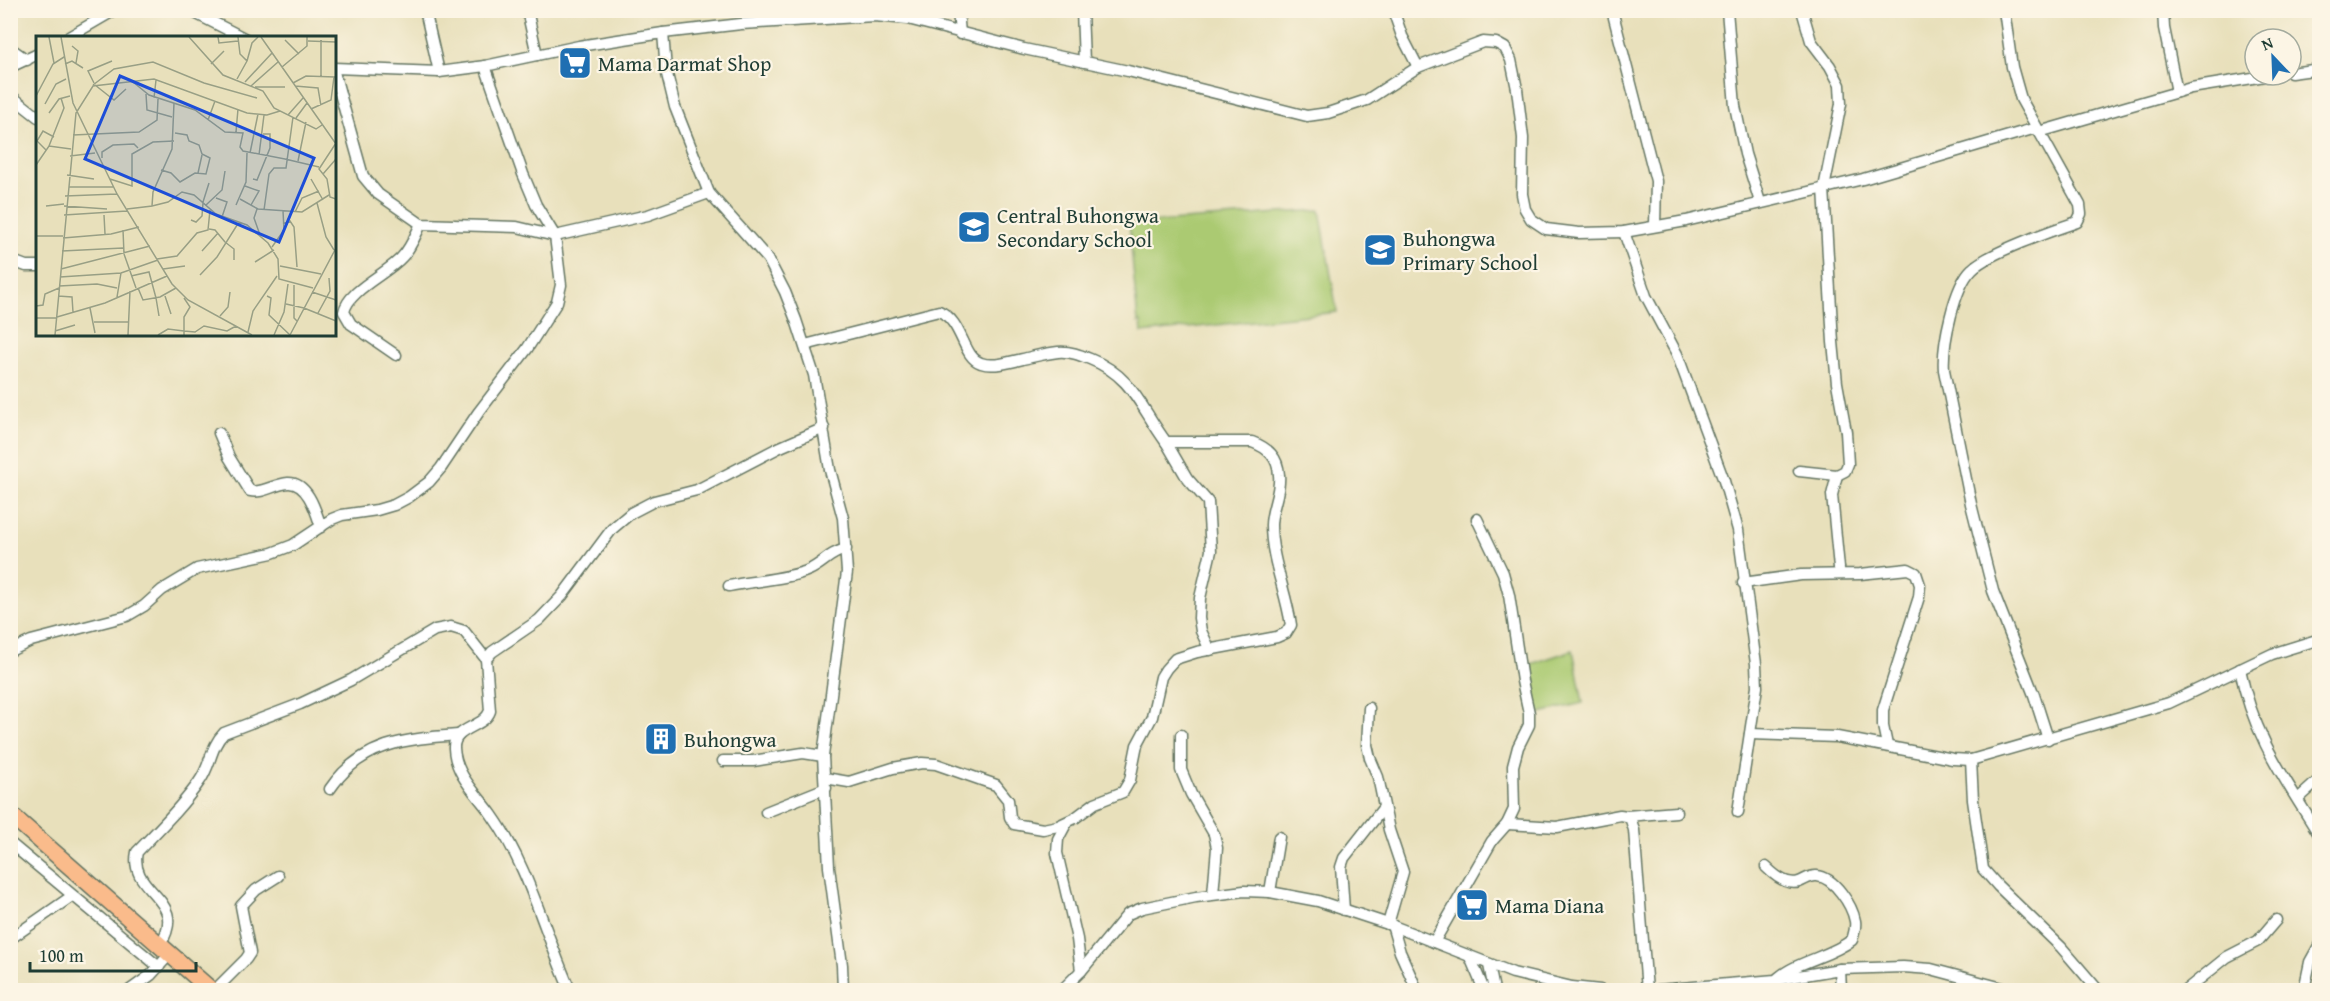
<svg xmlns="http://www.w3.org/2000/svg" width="2330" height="1001" font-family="'Gentium Book Plus',serif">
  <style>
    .green { fill: #abca72; stroke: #658453; stroke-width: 1.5 }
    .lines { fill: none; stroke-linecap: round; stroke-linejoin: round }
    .minor-casing { stroke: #657663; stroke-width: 13 }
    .trunk-casing { stroke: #657663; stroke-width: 19 }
    .minor { stroke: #fff; stroke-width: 10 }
    .trunk { stroke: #fabb8b; stroke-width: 16 }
    .labels { text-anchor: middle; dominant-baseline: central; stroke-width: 4.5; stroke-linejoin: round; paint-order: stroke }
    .poi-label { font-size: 21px; fill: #1f3d34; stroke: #fcf5e5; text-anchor: start }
    .inset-road { fill: none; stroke: #989f85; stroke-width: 1.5 }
    .view { fill: #1d4ed8; fill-opacity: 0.15; stroke: #1d4ed8; stroke-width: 3 }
    .inset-edge { fill: none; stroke: #1f3d34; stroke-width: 3 }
  </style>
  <rect width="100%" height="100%" fill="#fcf5e5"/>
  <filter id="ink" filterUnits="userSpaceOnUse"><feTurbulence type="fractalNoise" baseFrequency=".0167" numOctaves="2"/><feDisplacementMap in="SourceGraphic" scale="12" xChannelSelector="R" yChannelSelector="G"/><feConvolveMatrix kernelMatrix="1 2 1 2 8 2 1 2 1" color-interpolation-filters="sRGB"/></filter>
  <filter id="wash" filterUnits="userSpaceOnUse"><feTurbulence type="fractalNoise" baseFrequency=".008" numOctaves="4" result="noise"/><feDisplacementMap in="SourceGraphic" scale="24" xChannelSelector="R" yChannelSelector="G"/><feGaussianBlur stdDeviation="1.35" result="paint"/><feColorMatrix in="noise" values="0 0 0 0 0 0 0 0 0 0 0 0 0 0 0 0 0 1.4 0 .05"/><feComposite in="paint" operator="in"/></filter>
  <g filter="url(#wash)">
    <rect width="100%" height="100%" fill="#e8e0bb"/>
    <g class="green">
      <polygon points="1320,210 1337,312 1142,333 1141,322 1138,323 1129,224"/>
      <polygon points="1573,650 1583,703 1536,714 1528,665"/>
    </g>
  </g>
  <g filter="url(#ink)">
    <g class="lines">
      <g class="minor-casing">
        <g id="minor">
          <polyline points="189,10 244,38"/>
          <polyline points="425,10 439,72"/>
          <polyline points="527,10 537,55"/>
          <polyline points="958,10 960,34"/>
          <polyline points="1082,10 1084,62"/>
          <polyline points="1393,10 1402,36 1418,67"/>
          <polyline points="1612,10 1656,181 1655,226"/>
          <polyline points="1727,10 1735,106 1745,154 1760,202"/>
          <path d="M2004,10L2012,67L2021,99L2080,205L2081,214L2077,222C2053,230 1988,253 1972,269C1954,286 1942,346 1944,370L1971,504L1993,591L2034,695L2048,739"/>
          <polyline points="2163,10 2164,28 2177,92"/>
          <polyline points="663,33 666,70 675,107 709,193 768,259 785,292 796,320 814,375 830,470 843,518 847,572 823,756 829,867 842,965 843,990"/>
          <polyline points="67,38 115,10"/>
          <polyline points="10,48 27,60"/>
          <polyline points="10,67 38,54"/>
          <polyline points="334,68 439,72 485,66 579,46 663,33 741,24 874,16 908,19 1024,49 1128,71 1307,116 1328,113 1367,100 1418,67 1483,42 1496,43 1505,48 1511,60 1517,89 1523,138 1522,194 1525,209 1531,219 1546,229 1579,233 1624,232 1686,221 1863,179 2036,128"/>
          <polyline points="334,72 363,176 378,194 421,224 517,227 555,236 648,215 709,193"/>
          <polyline points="2291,73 2320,69"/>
          <polyline points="10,95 38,117"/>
          <polyline points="2039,132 2191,88 2271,75"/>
          <polyline points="1624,232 1646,296 1677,354 1724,481 1738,530 1756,664 1757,687 1738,812"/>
          <polyline points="10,260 26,266 38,266"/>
          <path d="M805,345L939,311C963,321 962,357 981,363C995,368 1017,360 1031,357C1040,355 1049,353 1058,352C1070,351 1080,355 1090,359C1133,376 1140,407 1166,442H1252C1268,448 1278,457 1279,475C1281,492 1271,509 1271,525C1271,559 1286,591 1291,625L1286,633L1277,637L1197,652L1175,659L1166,669L1161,677L1152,717L1137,745L1130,780L1123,792L1095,803L1075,818L1058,826L1043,829L1014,824L1010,817L1008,800L996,785L936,764L922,763L893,768L849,782L825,778"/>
          <path d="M396,355L351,324L344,312C348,290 387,274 402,257C411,248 416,234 421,224"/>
          <path d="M219,433L229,457L250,491C263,494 274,484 288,483C308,482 316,512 321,527"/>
          <polyline points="1166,442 1187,478 1208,502 1211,551 1200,598 1199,618 1201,631 1210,650"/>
          <polyline points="1799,471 1837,475 1845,471 1848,464 1846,432 1837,383 1833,342 1824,188 1841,104 1840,85 1830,66 1811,41 1802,10"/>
          <polyline points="1837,475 1832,495 1839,568"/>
          <polyline points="1743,583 1801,575 1860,574 1908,569 1916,573 1920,585 1919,597 1883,710 1883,726 1887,745"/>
          <path d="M729,586C752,581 789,579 809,570C824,563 829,553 846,549"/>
          <polyline points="10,651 31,641 127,616 144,606 162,590 197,569 272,553 293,545 332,519 342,515 377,510 394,505 409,497 429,482 441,468 478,413 527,349 557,302 561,285 555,236 536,205 523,174 485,66"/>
          <path d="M2240,669C2253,736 2285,779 2320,836"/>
          <polyline points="1369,708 1367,745 1370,758 1378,777 1389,830 1403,872 1388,924"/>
          <polyline points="1750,734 1837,737 1953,759 1971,760 2169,703 2272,654 2320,639"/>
          <polyline points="1181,735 1181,770 1191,794 1214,834 1217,848 1213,894"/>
          <polyline points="1971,760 1973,800 1983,869 1998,886 2061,947 2098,990"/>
          <polyline points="723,761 753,761 803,753 823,756"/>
          <path d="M330,789C362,742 406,739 459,735"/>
          <polyline points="2298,799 2320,779"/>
          <polyline points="766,812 826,788"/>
          <polyline points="1627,816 1676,812"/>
          <polyline points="1066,824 1058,839 1057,853 1077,939 1081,971"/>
          <polyline points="1507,824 1557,827 1620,815 1627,816 1631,820 1634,830 1647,990"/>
          <polyline points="10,843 159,967"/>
          <path d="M1766,867C1774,875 1787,886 1799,882C1805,880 1810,875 1817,876C1834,877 1852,905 1855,921C1856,927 1854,934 1852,940C1830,957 1800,960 1778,978"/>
          <polyline points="1270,892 1279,837"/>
          <polyline points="1344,910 1341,867 1344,858 1384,807"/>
          <polyline points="1392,925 1400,952 1417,990"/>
          <polyline points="10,939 72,896"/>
          <polyline points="1434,942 1492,841 1507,824 1514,809 1513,766 1518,747 1529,725 1529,713 1522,681 1509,595 1503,573 1477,519"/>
          <path d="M160,945C190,897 128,894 137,852C158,830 182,807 199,782C211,766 210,747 224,733L300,704L351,680L435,630L451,627L464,631L486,659"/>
          <polyline points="1470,957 1484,990"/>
          <polyline points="1489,965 1494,990"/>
          <polyline points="1840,969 1841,990"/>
          <polyline points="130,990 151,975 170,954"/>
          <polyline points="215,990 246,959 250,953 241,906 256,890 278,876"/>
          <path d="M570,990C544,932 529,867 492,815C478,795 455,775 454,748C453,727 484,728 490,711L486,659L492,652L539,620L562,596L612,529L631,513L654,501L697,490L778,448L824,428"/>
          <polyline points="1062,990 1081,971 1128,914 1142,908 1196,897 1244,891 1270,892 1318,901 1388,924 1513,973 1572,987 1600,990"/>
          <polyline points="1658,990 1775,980 1840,969 1903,967 1931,969 2010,990"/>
          <polyline points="2186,990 2227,957 2258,941 2276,920"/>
          <polyline points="2304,990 2310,962 2320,944"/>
        </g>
      </g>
      <g class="trunk-casing">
        <polyline id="trunk" points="10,814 211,990"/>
      </g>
      <use href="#minor" class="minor"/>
      <use href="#trunk" class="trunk"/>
    </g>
  </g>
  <defs>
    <g id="supermarket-square" transform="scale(1.725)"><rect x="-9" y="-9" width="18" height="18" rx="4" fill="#1f6fb2" stroke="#fcf5e5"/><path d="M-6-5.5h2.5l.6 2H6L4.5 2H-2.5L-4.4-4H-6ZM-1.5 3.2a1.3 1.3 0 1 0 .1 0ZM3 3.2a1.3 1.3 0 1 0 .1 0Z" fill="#fff"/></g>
    <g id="school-square" transform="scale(1.725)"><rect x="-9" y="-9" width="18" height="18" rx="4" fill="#1f6fb2" stroke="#fcf5e5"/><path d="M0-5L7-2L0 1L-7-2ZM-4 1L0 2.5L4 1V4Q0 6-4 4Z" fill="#fff"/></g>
    <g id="building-square" transform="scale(1.725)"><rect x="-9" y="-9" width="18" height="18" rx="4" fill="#1f6fb2" stroke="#fcf5e5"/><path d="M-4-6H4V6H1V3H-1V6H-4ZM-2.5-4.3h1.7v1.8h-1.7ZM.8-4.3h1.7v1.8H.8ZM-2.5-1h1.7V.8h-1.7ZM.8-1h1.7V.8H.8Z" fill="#fff"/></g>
  </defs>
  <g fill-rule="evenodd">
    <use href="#supermarket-square" x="575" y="63"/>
    <use href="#school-square" x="974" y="227"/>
    <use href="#school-square" x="1380" y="250"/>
    <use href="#building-square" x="661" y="739"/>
    <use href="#supermarket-square" x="1472" y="905"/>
  </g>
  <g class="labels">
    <g class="poi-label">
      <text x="598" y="63">Mama Darmat Shop</text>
      <text x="997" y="215">Central Buhongwa<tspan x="997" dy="24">Secondary School</tspan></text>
      <text x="1403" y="238">Buhongwa<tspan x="1403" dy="24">Primary School</tspan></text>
      <text x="684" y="739">Buhongwa</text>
      <text x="1495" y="905">Mama Diana</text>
    </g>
  </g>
  <g transform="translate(36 36)">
    <rect width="300" height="300" fill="#e8e0bb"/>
    <path class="inset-road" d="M13,1L18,27M25,1L37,67L81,158L136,248L152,264L216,299M153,1L187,39L227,55L238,72L280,93L286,89M182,1L183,7L202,5M225,1L300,108M249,4L263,18M285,4V41M272,5L300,6M36,10L42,15L40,27M211,25L216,7L222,1M29,28L36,25L47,32M175,28L188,15M246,31L271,10V1M201,43L211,25L204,18L202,1M97,46L113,59L159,74L189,96L207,97L204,111L207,115L249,123M209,46L236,17M58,47L52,35L76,25M257,47L270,40L299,41M57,49L78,33L117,26L168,47L221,62M59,49L78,64L90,53M215,50L242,26M259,50L282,52L285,70M219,51H249M110,58L111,74L136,81M0,60L17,28L28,21M118,62L120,44M9,68L20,48L30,43M275,73L295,64L298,41M13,77L23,63L34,60M252,79L267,62M260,82L271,67M172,84L179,65M200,96L202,73M37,99L103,96L121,84L122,63M300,107L283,133L291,143L294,161L300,163M13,110L28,72L25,62M10,114L1,105L7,95L18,101M214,117L222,78M223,119L228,79M34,120L59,117M66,122V116L77,109L98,108L102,112M249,123L283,131M262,125L270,86M0,129L13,110L35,113M125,134L135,137L144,146L159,137L170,138L174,122L166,118L163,109L153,105L151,99L139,97M162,137L166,119M287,138L300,123M31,139L58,143M74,143L96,150V118L117,106L138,105M217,143L221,144L234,112V98H227M275,143L287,164M209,150L223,155L215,169M33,151H77M29,160L81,158M180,162L191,166L186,181M204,163L222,173L266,176L293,159M167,166L173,147M281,167L290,201L298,214M170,169L186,154L189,135M200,169L210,146L211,117M10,170L28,168M28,170L71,173M116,170L132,166L146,156L158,159L180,178L211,189L232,207L242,223L243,243L277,252M91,173L116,170L117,156L136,113L138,67M221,173L218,182L224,199M228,174L233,138L238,132H250L257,81M259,176L266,162L283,155M28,179L91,175M68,179L69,198M155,184L160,186L166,180L167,167M247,188L254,185L258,191L261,231M173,193L179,194L189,206M87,194L88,218M0,200H27M27,202L75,198L103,191M189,206L198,213V224M236,211L248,194L247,175M26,215L87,212M166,215L182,197M88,218L100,252M121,223L141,220L161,197L172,194L174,174M219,226L238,214M244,230L285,238M25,233L114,210M127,233L149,230M164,239L181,221L203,186M95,240L113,236L120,262M24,241L85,237L122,224M258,249V282L261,285M23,250L61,248L81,252M102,252L107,264L124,261L140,252M276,256L300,264M22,260L36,261L37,276M129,260L135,278M231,260L235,262L233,279L254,299M81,261L85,237M120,262L123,280M148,262L154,271L148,281V299M250,268L268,272M0,270L7,269L9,258L23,252M54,272L59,297M268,272L300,285M282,277L294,255L293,242M184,280L192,271L194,256M21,281L69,267L131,240M0,282H21M58,286H92M19,295L39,289M148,295L159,296L168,290L191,295L200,290M212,296L217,275L241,240M19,299L40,77L57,50L118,43L211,77L231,79L244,75M92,299L94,255M122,299L132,293L148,295M238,299L248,276L252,248M254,299L300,212"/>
    <path class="view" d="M84,40L278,122L243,206L49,123Z"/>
    <rect width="300" height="300" class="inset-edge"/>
  </g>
  <rect width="2330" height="1001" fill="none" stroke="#fcf5e5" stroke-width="36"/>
  <g transform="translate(2273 57) rotate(337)"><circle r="28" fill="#fcf5e5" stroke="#a4ab9e" stroke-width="1.5"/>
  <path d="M0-4.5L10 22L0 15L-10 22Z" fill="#1f6fb2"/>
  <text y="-9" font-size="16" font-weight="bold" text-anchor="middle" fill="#1f3d34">N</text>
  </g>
  <path d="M30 962v9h166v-9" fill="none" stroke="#1f3d34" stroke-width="3"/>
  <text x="39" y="962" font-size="18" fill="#1f3d34" stroke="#fcf5e5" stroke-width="4.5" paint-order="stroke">100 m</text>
</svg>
